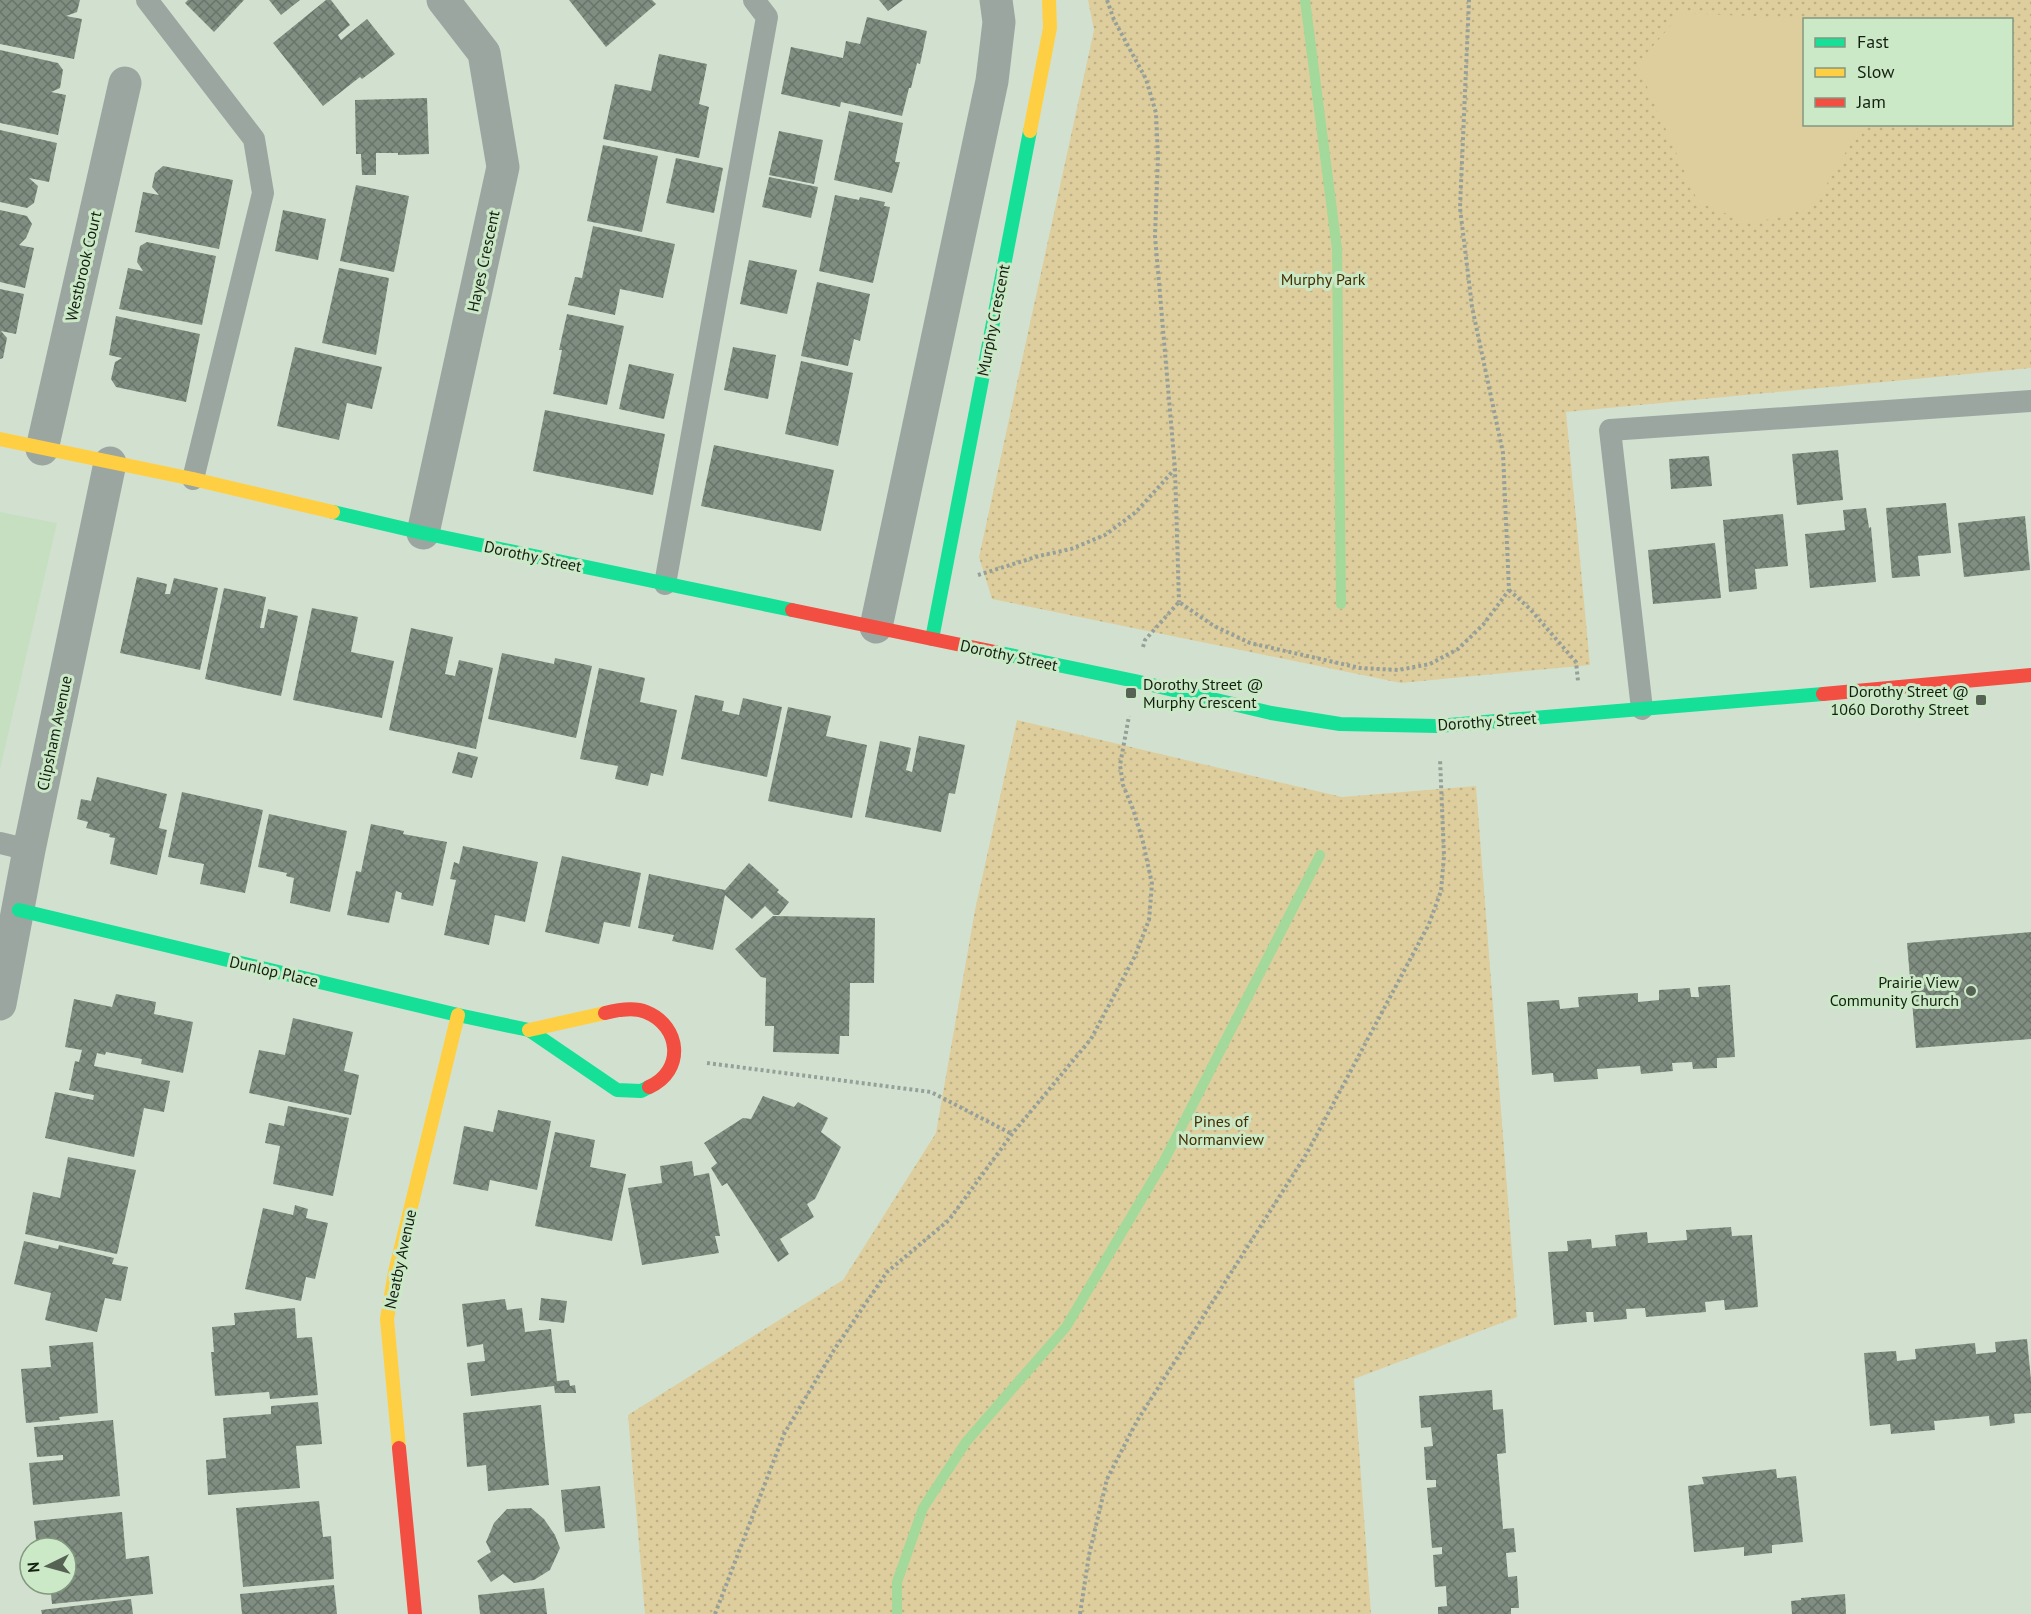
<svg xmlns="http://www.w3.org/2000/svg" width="2031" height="1614" font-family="'PT Sans',sans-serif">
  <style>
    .built { fill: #c6dfc1 }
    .park { fill: url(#park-dots); fill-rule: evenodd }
    .pitch { fill: #dece9d }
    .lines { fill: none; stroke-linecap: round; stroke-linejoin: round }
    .stream { stroke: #a3d99a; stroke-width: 10 }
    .building { fill: url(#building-cross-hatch) }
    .path { stroke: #96a09a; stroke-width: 4; stroke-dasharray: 3 3; stroke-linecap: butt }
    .lane { stroke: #9ca6a1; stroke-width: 22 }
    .street { stroke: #9ca6a1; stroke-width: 33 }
    .fast { stroke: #16e098; stroke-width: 14 }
    .slow { stroke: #ffcf43; stroke-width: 14 }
    .jam { stroke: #f24e42; stroke-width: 14 }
    .poi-dot { fill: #566354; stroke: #cce9c7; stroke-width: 2 }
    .labels { text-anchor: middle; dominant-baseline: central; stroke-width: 6; stroke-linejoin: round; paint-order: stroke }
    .street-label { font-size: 16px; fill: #141f12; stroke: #cce9c7 }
    .park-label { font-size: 16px; fill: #432d00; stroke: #cce9c7 }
    .poi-label { font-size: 16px; fill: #141f12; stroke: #cce9c7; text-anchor: end }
  </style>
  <defs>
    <pattern id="park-dots" width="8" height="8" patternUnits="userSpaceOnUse" patternTransform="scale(1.5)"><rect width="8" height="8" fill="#dece9d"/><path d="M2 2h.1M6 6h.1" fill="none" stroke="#beb086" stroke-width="1.8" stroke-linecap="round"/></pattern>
    <pattern id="building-cross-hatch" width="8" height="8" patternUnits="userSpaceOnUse" patternTransform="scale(1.5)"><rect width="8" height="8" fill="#808e82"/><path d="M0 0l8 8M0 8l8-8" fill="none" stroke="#687369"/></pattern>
  </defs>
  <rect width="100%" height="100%" fill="#d2e1cf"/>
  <polygon class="built" points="0,512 57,523 0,769"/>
  <g class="park">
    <path d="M1088,0H2031V368L1566,412L1590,665L1401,683L992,599L979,557L1094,30ZM1804,20H2012V124H1804Z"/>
    <polygon points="1017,720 1342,797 1476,786 1517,1317 1354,1379 1371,1614 645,1614 628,1415 843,1280 936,1133 975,910"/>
  </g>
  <polygon class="pitch" points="1682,13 1794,18 1804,22 1804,124 1862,125 1813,207 1751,224 1698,202 1637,64"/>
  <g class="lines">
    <g class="stream">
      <polyline points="1305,0 1337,249 1341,604"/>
      <polyline points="897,1614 897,1582 923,1508 966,1442 1066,1327 1164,1161 1320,855"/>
    </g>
  </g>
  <g class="building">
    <polygon points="0,0 80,0 77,12 66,16 82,19 74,59 0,44"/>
    <polygon points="188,0 244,0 214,32 185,3"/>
    <polygon points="269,0 300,0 281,15"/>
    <polygon points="326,0 331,0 350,25 338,35 341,40 367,19 395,54 362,79 360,77 323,106 273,43"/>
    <polygon points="569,0 652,0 656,4 606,47"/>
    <polygon points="879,0 903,0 888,11"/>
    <polygon points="867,17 927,31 920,64 917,63 911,88 909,88 902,116 841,102 840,107 781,94 791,47 843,58 846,41 860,44"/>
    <polygon points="0,50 58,63 63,70 60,88 51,92 66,95 58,135 0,123"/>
    <polygon points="659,54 707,64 699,104 709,107 699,158 603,139 615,84 651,91"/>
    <polygon points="427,98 429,154 398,155 398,153 376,153 376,175 362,175 361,154 356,154 355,100"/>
    <polygon points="849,111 903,123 895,162 900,162 892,193 834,180"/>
    <polygon points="0,130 57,143 49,182 29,178 38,186 34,203 27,208 0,202"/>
    <polygon points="779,131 823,140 814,184 769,175"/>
    <polygon points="603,145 658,156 642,232 587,221"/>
    <polygon points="676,158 723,168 714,213 666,203"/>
    <polygon points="163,166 233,180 219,249 135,232 143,192 159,195 152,187 155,173"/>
    <polygon points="769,177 818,187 811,218 762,207"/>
    <polygon points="356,185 409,196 394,272 340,261"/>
    <polygon points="835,195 859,200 860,197 885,202 884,206 890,207 873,283 819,271"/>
    <polygon points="0,210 27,216 32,224 26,238 19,245 34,248 25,288 0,282"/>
    <polygon points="283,210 326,219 318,260 275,251"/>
    <polygon points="593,226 675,244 663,298 620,289 615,315 568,305 575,277 582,278"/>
    <polygon points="147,242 216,256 202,325 119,309 128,268 143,271 137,262 140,246"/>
    <polygon points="749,260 797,270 787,314 740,304"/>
    <polygon points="339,268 389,278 376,355 322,343"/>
    <polygon points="817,282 870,294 860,341 854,339 848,366 801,356"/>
    <polygon points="0,289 24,294 16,334 1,331 7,338 3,358 0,359"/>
    <polygon points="567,314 624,326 607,405 553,394 562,350 559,350"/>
    <polygon points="116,316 200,334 186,402 116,387 111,379 115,362 122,358 109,355"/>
    <polygon points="295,347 382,367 372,409 347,403 339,440 277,426"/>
    <polygon points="733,347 776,355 768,399 724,390"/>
    <polygon points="801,361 853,373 838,446 785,434"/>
    <polygon points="629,364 674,374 664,419 619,409"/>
    <polygon points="545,410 665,434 653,495 533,471"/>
    <polygon points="714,445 834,470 821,531 701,506"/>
    <polygon points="1838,450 1843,500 1797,505 1792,454"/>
    <polygon points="1709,456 1712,486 1671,489 1669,459"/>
    <polygon points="1946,503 1951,553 1918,556 1920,576 1892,578 1886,508"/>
    <polygon points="1866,508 1869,528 1871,527 1876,582 1810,588 1805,534 1845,530 1843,510"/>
    <polygon points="1783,514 1788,566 1755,569 1757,589 1729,592 1723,520"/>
    <polygon points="2025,516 2030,570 1964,577 1958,523"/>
    <polygon points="1715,543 1721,598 1653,604 1648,550"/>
    <polygon points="137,577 167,584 165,594 170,594 174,578 218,588 200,670 120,653"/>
    <polygon points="224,588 266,597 260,628 264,628 268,609 298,616 281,696 205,679"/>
    <polygon points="312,608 358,617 351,652 394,661 382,718 293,700"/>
    <polygon points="411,628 453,637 445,674 455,676 459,660 493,668 476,749 389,730"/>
    <polygon points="502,653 554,664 555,658 592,666 576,738 488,719"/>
    <polygon points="599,668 645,678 640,702 677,710 663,776 651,773 648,786 615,779 618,766 580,759"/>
    <polygon points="695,695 724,701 722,711 739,715 743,698 782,707 767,777 681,759"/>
    <polygon points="788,707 831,716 826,736 867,745 852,818 768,801"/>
    <polygon points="919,736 965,745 955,794 949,793 941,832 865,817 880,741 911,748 906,770 912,772"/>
    <polygon points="458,752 478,757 472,778 452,773"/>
    <polygon points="97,777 167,794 159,828 167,830 157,875 110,864 115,838 109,837 110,834 86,828 88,822 77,819 81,799 91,801"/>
    <polygon points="182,792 263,810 245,893 200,884 204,864 168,857"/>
    <polygon points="269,814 347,831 330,912 290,903 294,878 286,876 287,873 258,867"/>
    <polygon points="371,824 404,831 403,834 447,842 433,906 401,899 402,893 396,891 389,923 347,915 356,871 361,872"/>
    <polygon points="463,846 538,862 525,922 495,915 489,945 444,935 456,880 450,879 454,862 459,864"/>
    <polygon points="562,856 641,873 630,927 604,922 599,944 545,932"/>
    <polygon points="749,863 779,890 777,892 789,902 779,915 774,915 765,906 752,919 725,895 713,950 672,941 674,935 638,928 649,874 725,890"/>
    <polygon points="773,916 875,918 874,983 850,983 849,1036 840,1036 839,1054 773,1052 774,1026 765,1026 766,978 761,977 735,949"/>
    <polygon points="2031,932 2031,1039 1916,1048 1907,943"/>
    <polygon points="1730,985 1735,1057 1717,1058 1717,1068 1693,1069 1692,1062 1672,1063 1673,1071 1641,1074 1640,1066 1597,1069 1598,1079 1554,1082 1553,1073 1532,1075 1527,1002 1559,1000 1560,1009 1579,1007 1578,997 1638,993 1638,1002 1659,1000 1659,990 1690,988 1691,997 1699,997 1698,987"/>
    <polygon points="116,994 156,1002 154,1014 193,1022 183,1073 141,1064 142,1059 106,1052 105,1055 97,1053 94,1066 170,1081 164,1112 144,1108 134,1157 45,1138 55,1092 93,1100 94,1095 69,1090 75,1061 79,1062 82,1050 65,1047 74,999 112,1007"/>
    <polygon points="293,1018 353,1032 344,1071 359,1075 351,1115 249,1093 259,1050 285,1055"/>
    <polygon points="763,1096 794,1107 798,1102 828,1118 821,1132 841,1147 815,1199 807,1204 814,1217 780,1239 789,1254 778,1262 727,1183 722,1186 711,1168 717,1163 704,1143 743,1118 751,1119"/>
    <polygon points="288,1106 349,1118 333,1196 273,1184 280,1146 265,1143 269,1123 284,1126"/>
    <polygon points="498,1110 551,1121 537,1190 490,1180 488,1191 453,1184 464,1126 493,1132"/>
    <polygon points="555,1132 595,1140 590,1167 626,1174 612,1241 535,1226"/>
    <polygon points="68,1157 136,1170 117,1254 25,1234 33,1192 60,1198"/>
    <polygon points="692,1161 694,1176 709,1173 720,1236 715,1236 719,1253 642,1265 628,1188 662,1183 660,1166"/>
    <polygon points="295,1205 308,1209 306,1218 328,1223 315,1279 306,1277 301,1301 245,1289 263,1208 293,1215"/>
    <polygon points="1731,1227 1732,1236 1752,1235 1758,1307 1725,1310 1724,1300 1705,1302 1706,1312 1646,1317 1645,1308 1626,1309 1627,1319 1594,1322 1593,1312 1586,1312 1587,1322 1554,1325 1548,1252 1568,1251 1567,1241 1591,1239 1592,1248 1616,1246 1615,1235 1647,1232 1648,1243 1687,1240 1686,1230"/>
    <polygon points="24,1241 58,1249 59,1245 114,1258 112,1264 128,1267 121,1301 105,1298 97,1332 45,1320 51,1293 14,1284"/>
    <polygon points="541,1298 567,1301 564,1323 539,1320"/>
    <polygon points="505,1299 507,1310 522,1308 525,1332 551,1329 557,1381 569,1380 570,1386 575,1385 576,1393 555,1393 554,1386 471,1396 467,1363 485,1361 483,1344 467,1347 462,1304"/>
    <polygon points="295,1308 297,1338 312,1337 318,1395 270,1399 269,1392 215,1396 211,1352 214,1352 212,1327 235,1325 234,1313"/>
    <polygon points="2027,1339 2031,1380 2031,1413 2014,1414 2015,1423 1990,1426 1989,1416 1934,1421 1935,1430 1891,1434 1890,1424 1870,1426 1864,1353 1896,1351 1897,1361 1916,1359 1915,1349 1975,1343 1976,1354 1996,1352 1995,1342"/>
    <polygon points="93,1342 98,1413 59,1417 60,1420 26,1423 21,1369 51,1367 49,1346"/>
    <polygon points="1492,1390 1493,1410 1503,1409 1506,1453 1497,1454 1503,1529 1514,1528 1516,1552 1506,1553 1508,1577 1517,1576 1519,1608 1511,1608 1511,1614 1438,1614 1438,1607 1447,1606 1446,1586 1435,1587 1433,1555 1442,1554 1442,1547 1432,1548 1427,1488 1436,1487 1436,1480 1426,1480 1424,1447 1433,1446 1431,1427 1421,1428 1419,1396"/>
    <polygon points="318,1402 322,1444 296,1446 300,1488 208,1495 206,1460 226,1458 223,1418 271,1414 271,1406"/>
    <polygon points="541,1405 549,1485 488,1491 486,1465 467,1467 463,1413"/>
    <polygon points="113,1420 120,1496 33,1505 29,1463 63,1460 63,1455 37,1457 34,1427"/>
    <polygon points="1776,1469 1777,1478 1796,1476 1803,1542 1772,1545 1772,1553 1744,1556 1744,1547 1694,1552 1688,1486 1704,1484 1702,1477"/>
    <polygon points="600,1486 605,1528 565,1532 561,1490"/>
    <polygon points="319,1501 323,1537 331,1536 334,1579 243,1587 236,1508"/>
    <polygon points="531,1508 544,1519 555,1535 560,1548 550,1570 534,1580 514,1583 503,1574 491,1582 477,1561 491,1552 486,1542 494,1523 507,1509"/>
    <polygon points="122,1512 126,1559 149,1556 153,1594 52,1604 50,1584 66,1584 66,1571 76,1570 75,1561 66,1562 66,1548 37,1548 34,1521"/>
    <polygon points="334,1585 337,1614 242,1614 240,1594"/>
    <polygon points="544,1588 547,1614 480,1614 478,1595"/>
    <polygon points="1845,1594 1846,1614 1792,1614 1791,1601 1801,1600 1801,1598"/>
    <polygon points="131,1599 133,1614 42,1614 41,1610"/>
  </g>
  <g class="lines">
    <g class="path">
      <polyline points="1107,0 1114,20 1146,79 1156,113 1158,157 1155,236 1175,469 1179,602"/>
      <polyline points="978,575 1039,556 1071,549 1105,535 1136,512 1174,470"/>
      <polyline points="1509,590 1530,609 1576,662 1578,681"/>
      <polyline points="1143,647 1145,640 1179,602 1214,626 1250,643 1360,668 1398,670 1430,664 1458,649 1483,625 1509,590 1503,453 1472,307 1460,208 1469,0"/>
      <polyline points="707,1063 931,1092 1012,1134"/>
      <polyline points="715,1614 784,1434 834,1350 887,1272 949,1220 1012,1134 1091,1039 1135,956 1149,920 1152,884 1143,842 1133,809 1123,785 1120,765 1129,716"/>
      <polyline points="1080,1614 1089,1555 1107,1479 1137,1421 1307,1153 1429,924 1441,891 1444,856 1440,759"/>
    </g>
    <g class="lane">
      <polyline points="147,0 254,139 263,193 193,479"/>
      <polyline points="665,584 767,17 754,0"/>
      <polyline points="1642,709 1610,430 2031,401"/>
      <polyline points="0,843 29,850"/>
    </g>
    <g class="street">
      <polyline points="42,449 125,83"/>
      <polyline points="423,533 503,167 484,53 443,0"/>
      <polyline points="876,627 992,81 999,22 996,0"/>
      <polyline points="0,1004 29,850 110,463"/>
    </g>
    <g class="fast">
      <polyline points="333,512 423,533 792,610"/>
      <polyline points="932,639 1030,131"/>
      <polyline points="995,652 1135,681 1271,713 1340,724 1437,726 1823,694"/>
      <polyline points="19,910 458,1015 529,1030 617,1090 641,1091 649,1087"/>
    </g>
    <g class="slow">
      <polyline points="1030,131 1050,28 1049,0"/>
      <polyline points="0,439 193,479 333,512"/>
      <polyline points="529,1030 605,1013"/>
      <polyline points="399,1448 387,1319 395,1272 458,1015"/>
    </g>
    <g class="jam">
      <polyline points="792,610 995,652"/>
      <polyline points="1823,694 2031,675"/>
      <path d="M605,1013C617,1010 634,1007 646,1012C681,1026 685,1071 649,1087"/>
      <polyline points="399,1448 415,1614"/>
    </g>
  </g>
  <g class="poi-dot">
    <rect x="1125" y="687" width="12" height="12" rx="3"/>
    <rect x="1975" y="694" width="12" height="12" rx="3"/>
    <circle cx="1971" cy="991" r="6"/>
  </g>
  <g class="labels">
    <g class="street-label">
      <text transform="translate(483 261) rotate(-78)">Hayes Crescent</text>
      <text transform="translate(83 266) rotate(-77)">Westbrook Court</text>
      <text transform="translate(993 320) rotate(-79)">Murphy Crescent</text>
      <text transform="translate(533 556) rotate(12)">Dorothy Street</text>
      <text transform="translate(1009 655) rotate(12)">Dorothy Street</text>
      <text transform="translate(1487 721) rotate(-4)">Dorothy Street</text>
      <text transform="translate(54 733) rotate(-78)">Clipsham Avenue</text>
      <text transform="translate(274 971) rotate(13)">Dunlop Place</text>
      <text transform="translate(400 1259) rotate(-78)">Neatby Avenue</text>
    </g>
    <g class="park-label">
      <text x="1323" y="279">Murphy Park</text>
      <text x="1221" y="1121">Pines of<tspan x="1221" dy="18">Normanview</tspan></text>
    </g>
    <g class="poi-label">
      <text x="1143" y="684" text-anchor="start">Dorothy Street @<tspan x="1143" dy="18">Murphy Crescent</tspan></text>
      <text x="1969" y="691">Dorothy Street @<tspan x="1969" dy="18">1060 Dorothy Street</tspan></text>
      <text x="1959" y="982">Prairie View<tspan x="1959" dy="18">Community Church</tspan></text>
    </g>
  </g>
  <rect x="1803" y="18" width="210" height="108" fill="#cce9c7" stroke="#82987f" stroke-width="1.5"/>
  <rect x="1815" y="38" width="30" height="9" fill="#16e098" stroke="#82987f" stroke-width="1.5"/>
  <text x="1857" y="48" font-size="18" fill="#141f12">Fast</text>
  <rect x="1815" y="68" width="30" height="9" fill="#ffcf43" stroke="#82987f" stroke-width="1.5"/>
  <text x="1857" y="78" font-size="18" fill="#141f12">Slow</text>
  <rect x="1815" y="98" width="30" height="9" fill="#f24e42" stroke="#82987f" stroke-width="1.5"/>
  <text x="1857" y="108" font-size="18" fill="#141f12">Jam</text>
  <g transform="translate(48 1566) rotate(265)"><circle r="28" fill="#cce9c7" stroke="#82987f" stroke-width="1.5"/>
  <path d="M0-4.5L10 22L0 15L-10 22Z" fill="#566354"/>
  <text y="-9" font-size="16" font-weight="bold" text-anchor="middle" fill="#141f12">N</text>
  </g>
</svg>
